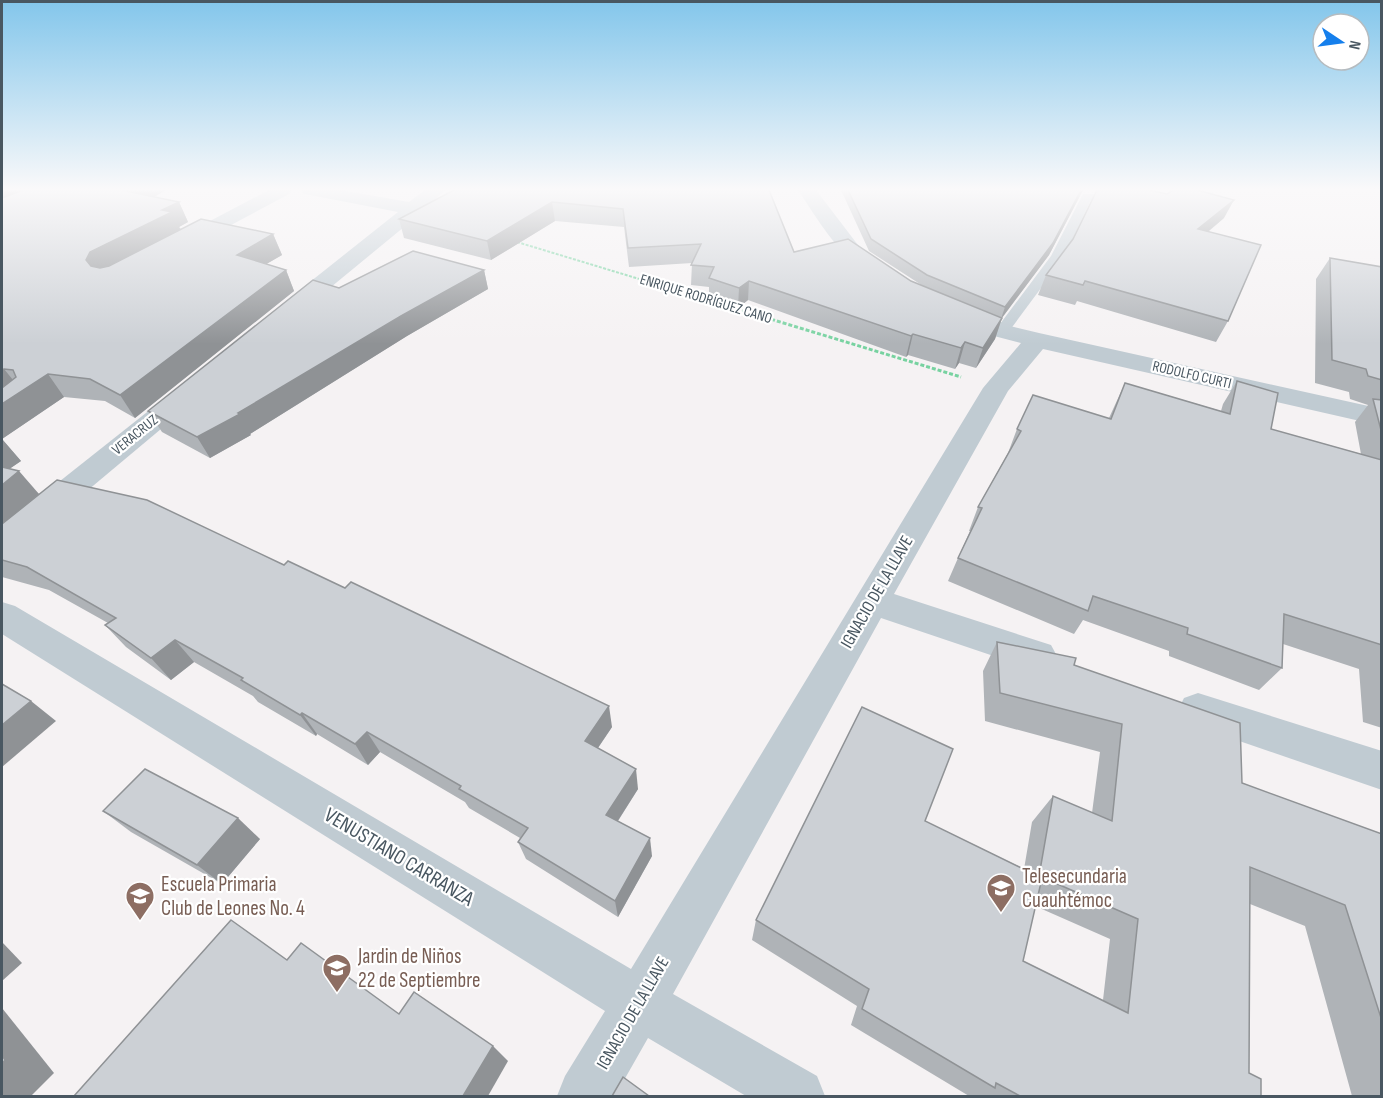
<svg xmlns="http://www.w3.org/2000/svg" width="1383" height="1098" font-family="'Sofia Sans Condensed',sans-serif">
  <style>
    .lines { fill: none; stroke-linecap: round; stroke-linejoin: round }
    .path-far1 { stroke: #77d2a0; stroke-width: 2; stroke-dasharray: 3 1.5; stroke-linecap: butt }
    .path { stroke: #77d2a0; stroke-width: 3; stroke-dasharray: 4 2; stroke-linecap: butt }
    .lane { fill: #c0cbd2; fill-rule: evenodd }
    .street { fill: #c0cbd2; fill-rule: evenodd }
    .wall { fill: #afb3b7; fill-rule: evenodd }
    .shaded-wall { fill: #8f9295 }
    .building { fill: #ccd0d5; stroke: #8f9295; stroke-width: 1.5 }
    .labels { text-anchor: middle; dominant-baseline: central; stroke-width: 4.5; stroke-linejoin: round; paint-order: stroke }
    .far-street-label { font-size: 15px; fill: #495761; stroke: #fff }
    .street-label { font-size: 18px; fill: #495761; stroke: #fff }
    .near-street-label { font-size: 21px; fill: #495761; stroke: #fff }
    .near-education-label { font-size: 21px; fill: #785e54; stroke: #fff; text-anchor: start }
  </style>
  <rect width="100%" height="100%" fill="#f5f2f3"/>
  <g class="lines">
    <polyline class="path-far1" points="517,242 712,301"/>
    <polyline class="path" points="708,300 961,377"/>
    <polygon class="lane" points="1115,190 1127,190 1121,201 1091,200 1064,257 1007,334 997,334 994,331 997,328 1051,256 1083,194 1113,194"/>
    <g class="street">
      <polygon points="269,190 292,190 289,194 188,248 174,248 171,244 174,240"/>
      <polygon points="301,190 340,190 409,202 425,190 445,190 421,213 297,315 289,317 281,315 277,310 281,305 398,212 310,195 304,194"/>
      <path d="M798,190H816L861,249L888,268L885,273C852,281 814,213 798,190Z"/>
      <polygon points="956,304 1010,326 1039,333 1382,409 1382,426 1043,349 1008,391 894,594 1051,645 1057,656 1051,667 1038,671 881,618 673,994 817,1076 825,1096 746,1096 648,1038 615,1096 557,1096 565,1076 605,1011 2,634 2,602 15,606 631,969 983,388 1021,343 994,336 948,316 944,311 948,306"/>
      <polygon points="189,384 198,386 202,392 198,398 14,552 2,556 2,527 180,386"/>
      <polygon points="1198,693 1382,751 1382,790 1184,722 1178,710 1184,698"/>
    </g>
  </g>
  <g class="wall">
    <polygon points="2,190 166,190 154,197 179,202 188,222 179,227 181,229 273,234 282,255 266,264 286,270 294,291 135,418 105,401 64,397 2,439 21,461 9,469 39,494 612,727 598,748 638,789 618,821 652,856 618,917 526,859 518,842 520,838 469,808 465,802 380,752 368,765 317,734 316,736 258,702 253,696 194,662 171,680 126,647 105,625 108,623 49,590 2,577"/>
    <polygon points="454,190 769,190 794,252 911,281 923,286 869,251 841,190 1083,190 1049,255 1002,318 995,339 976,368 959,363 955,369 908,355 906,357 748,300 738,308 709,298 709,287 691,285 692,263 629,267 624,227 555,221 491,260 404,238 399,219"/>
    <polygon points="1224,218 1208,232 1228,321 1216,342 1077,301 1075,305 1038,295 1046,275"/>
    <polygon points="1330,258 1382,267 1382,728 1363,722 1359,669 1283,644 1282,668 1259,690 1169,656 1169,651 1083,620 1074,634 948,581 958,558 970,531 969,531 978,507 1008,453 1017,429 1109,418 1125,383 1221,411 1223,404 1237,381 1271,429 1361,454 1355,422 1368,405 1350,399 1349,392 1315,383 1316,279"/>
    <polygon points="484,270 488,289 407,336 250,434 251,435 210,458 162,432 148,411 339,288"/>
    <path d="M997,642L1074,665L1242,783L1382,834V1096H1352L1305,926L1250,904L1249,1073L1261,1096H969L851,1025L857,1006L752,940L756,920L925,821L1024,869L1032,822L1053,796L1092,813L1100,752L985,721L983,671ZM1035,906L1110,939L1103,1000L1023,961Z"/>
    <polygon points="103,811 260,839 222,884 131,832"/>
  </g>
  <g class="shaded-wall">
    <polygon points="2,190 41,190 2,206"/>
    <polygon points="121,190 166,190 131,210"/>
    <polygon points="1081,190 1083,190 1082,192 1049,255 1001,319 1005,307"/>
    <polygon points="1234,200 1224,218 1188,248 1198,229"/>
    <polygon points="179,202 188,222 179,227 182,232 99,281 86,260 90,252 162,210"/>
    <polygon points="552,202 555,221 491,260 487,241"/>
    <polygon points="273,234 282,255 246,276 237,255"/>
    <polygon points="286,270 294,291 135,418 120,395"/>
    <polygon points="484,270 488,289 407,336 250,434 251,435 210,458 197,437 401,316"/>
    <polygon points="749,281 748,300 738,308 739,288"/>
    <polygon points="1002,318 995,339 976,368 983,348"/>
    <polygon points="913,334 908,355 906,357 911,336"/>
    <polygon points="965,342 959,363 955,369 961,348"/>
    <polygon points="4,369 22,391 48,374 64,397 2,439 21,461 2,474 2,370"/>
    <polygon points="19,471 39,494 2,525 2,485"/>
    <polygon points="175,640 194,662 171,680 151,658"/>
    <polygon points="31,701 56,721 2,767 2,725"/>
    <polygon points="609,706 612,727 589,761 585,741"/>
    <polygon points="302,713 317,734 316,736 300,715"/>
    <polygon points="367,732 380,752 368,765 355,744"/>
    <polygon points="636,769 638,789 610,833 606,815"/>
    <polygon points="238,818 260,839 222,884 197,865"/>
    <polygon points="650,838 652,856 618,917 615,901"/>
    <polygon points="2,942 22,963 2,981"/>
    <polygon points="2,1008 54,1073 31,1096 2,1096"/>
    <polygon points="493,1046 508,1061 488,1096 463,1096"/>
  </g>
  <g class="building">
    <polygon points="23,190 121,190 179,202 162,210 172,212 90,252 86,260 91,266 100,268 109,266 201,219 273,234 237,255 286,270 120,395 90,379 48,374 2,404 2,388 16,377 13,370 4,369 2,370 2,198"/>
    <polygon points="454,190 769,190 794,252 848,239 911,281 1002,318 983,348 965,342 961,348 913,334 911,336 749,281 739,288 709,278 714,267 691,265 701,244 628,248 623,209 552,202 487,241 399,219"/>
    <polygon points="848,190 1081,190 1053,243 1005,307 927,275 871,239"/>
    <polygon points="1097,190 1149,190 1167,194 1173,190 1197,190 1234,200 1198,229 1261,245 1228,321 1085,281 1083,285 1046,275 1073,239"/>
    <polygon points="413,251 484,270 401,316 238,413 240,414 197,437 148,411 313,280 339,288"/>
    <polygon points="1330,258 1382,267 1382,380 1368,376 1366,369 1332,360"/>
    <polygon points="1237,381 1278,393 1271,429 1382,460 1382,645 1284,614 1282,668 1187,634 1188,628 1093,596 1088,611 958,558 982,508 978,507 1021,431 1017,429 1033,395 1111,419 1125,383 1230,414"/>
    <polygon points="1373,399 1382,400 1382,434"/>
    <polygon points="2,467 19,471 2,485"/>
    <polygon points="57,480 147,500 284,565 288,561 345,588 351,582 609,706 585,741 636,769 606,815 650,838 615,901 518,842 528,828 459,789 461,786 367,732 355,744 302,713 300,715 241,680 243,678 175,640 151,658 105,625 116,618 27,567 2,560 2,524"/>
    <polygon points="997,642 1076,658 1074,665 1240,723 1242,783 1382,834 1382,1021 1345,905 1250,867 1249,1073 1261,1079 1261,1096 1020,1096 996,1083 995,1088 862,1009 869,989 756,920 862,707 953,749 925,821 1042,878 1023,961 1128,1013 1138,919 1039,876 1053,796 1112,821 1122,724 1000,693"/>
    <polygon points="2,684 31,701 2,725"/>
    <polygon points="145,769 238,818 197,865 103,811"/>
    <polygon points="231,920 287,960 301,943 399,1014 414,992 493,1046 463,1096 74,1096"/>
    <polygon points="2,1055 5,1060 2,1064"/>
    <polygon points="623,1077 649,1096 612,1096"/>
  </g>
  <linearGradient id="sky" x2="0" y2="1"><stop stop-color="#83c6eb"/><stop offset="0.55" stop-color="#faf9fa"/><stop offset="1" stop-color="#faf9fa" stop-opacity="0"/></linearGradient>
  <rect width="1383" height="344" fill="url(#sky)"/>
  <defs>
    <g id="school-pin" transform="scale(1.5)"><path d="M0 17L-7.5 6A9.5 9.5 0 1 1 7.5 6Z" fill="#8d6e63" stroke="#fff"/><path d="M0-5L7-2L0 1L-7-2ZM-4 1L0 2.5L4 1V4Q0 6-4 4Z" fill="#fff"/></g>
  </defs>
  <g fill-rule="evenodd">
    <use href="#school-pin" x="1001" y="888"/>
    <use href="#school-pin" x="140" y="896"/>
    <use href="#school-pin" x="337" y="968"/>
  </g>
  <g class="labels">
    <g class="far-street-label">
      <text transform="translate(706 299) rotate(17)">ENRIQUE RODRÍGUEZ CANO</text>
      <text transform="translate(1192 375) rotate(13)">RODOLFO CURTI</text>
      <text transform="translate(135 435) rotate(-39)">VERACRUZ</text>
    </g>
    <g class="street-label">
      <text transform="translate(877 592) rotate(-60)">IGNACIO DE LA LLAVE</text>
      <text transform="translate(633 1013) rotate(-60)">IGNACIO DE LA LLAVE</text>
    </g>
    <g class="near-street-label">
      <text transform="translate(399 857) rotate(31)">VENUSTIANO CARRANZA</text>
    </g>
    <g class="near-education-label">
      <text x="1022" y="876">Telesecundaria<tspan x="1022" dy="24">Cuauhtémoc</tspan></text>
      <text x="161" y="884">Escuela Primaria<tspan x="161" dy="24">Club de Leones No. 4</tspan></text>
      <text x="358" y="956">Jardin de Niños<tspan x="358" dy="24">22 de Septiembre</tspan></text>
    </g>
  </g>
  <rect width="1383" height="1098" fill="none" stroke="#495761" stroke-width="6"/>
  <g transform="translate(1341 42) rotate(103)"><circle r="28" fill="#ffffff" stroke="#b6bcc0" stroke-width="1.5"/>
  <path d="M0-4.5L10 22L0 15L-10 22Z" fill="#157fec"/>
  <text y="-9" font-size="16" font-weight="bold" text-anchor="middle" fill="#495761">N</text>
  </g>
</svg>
